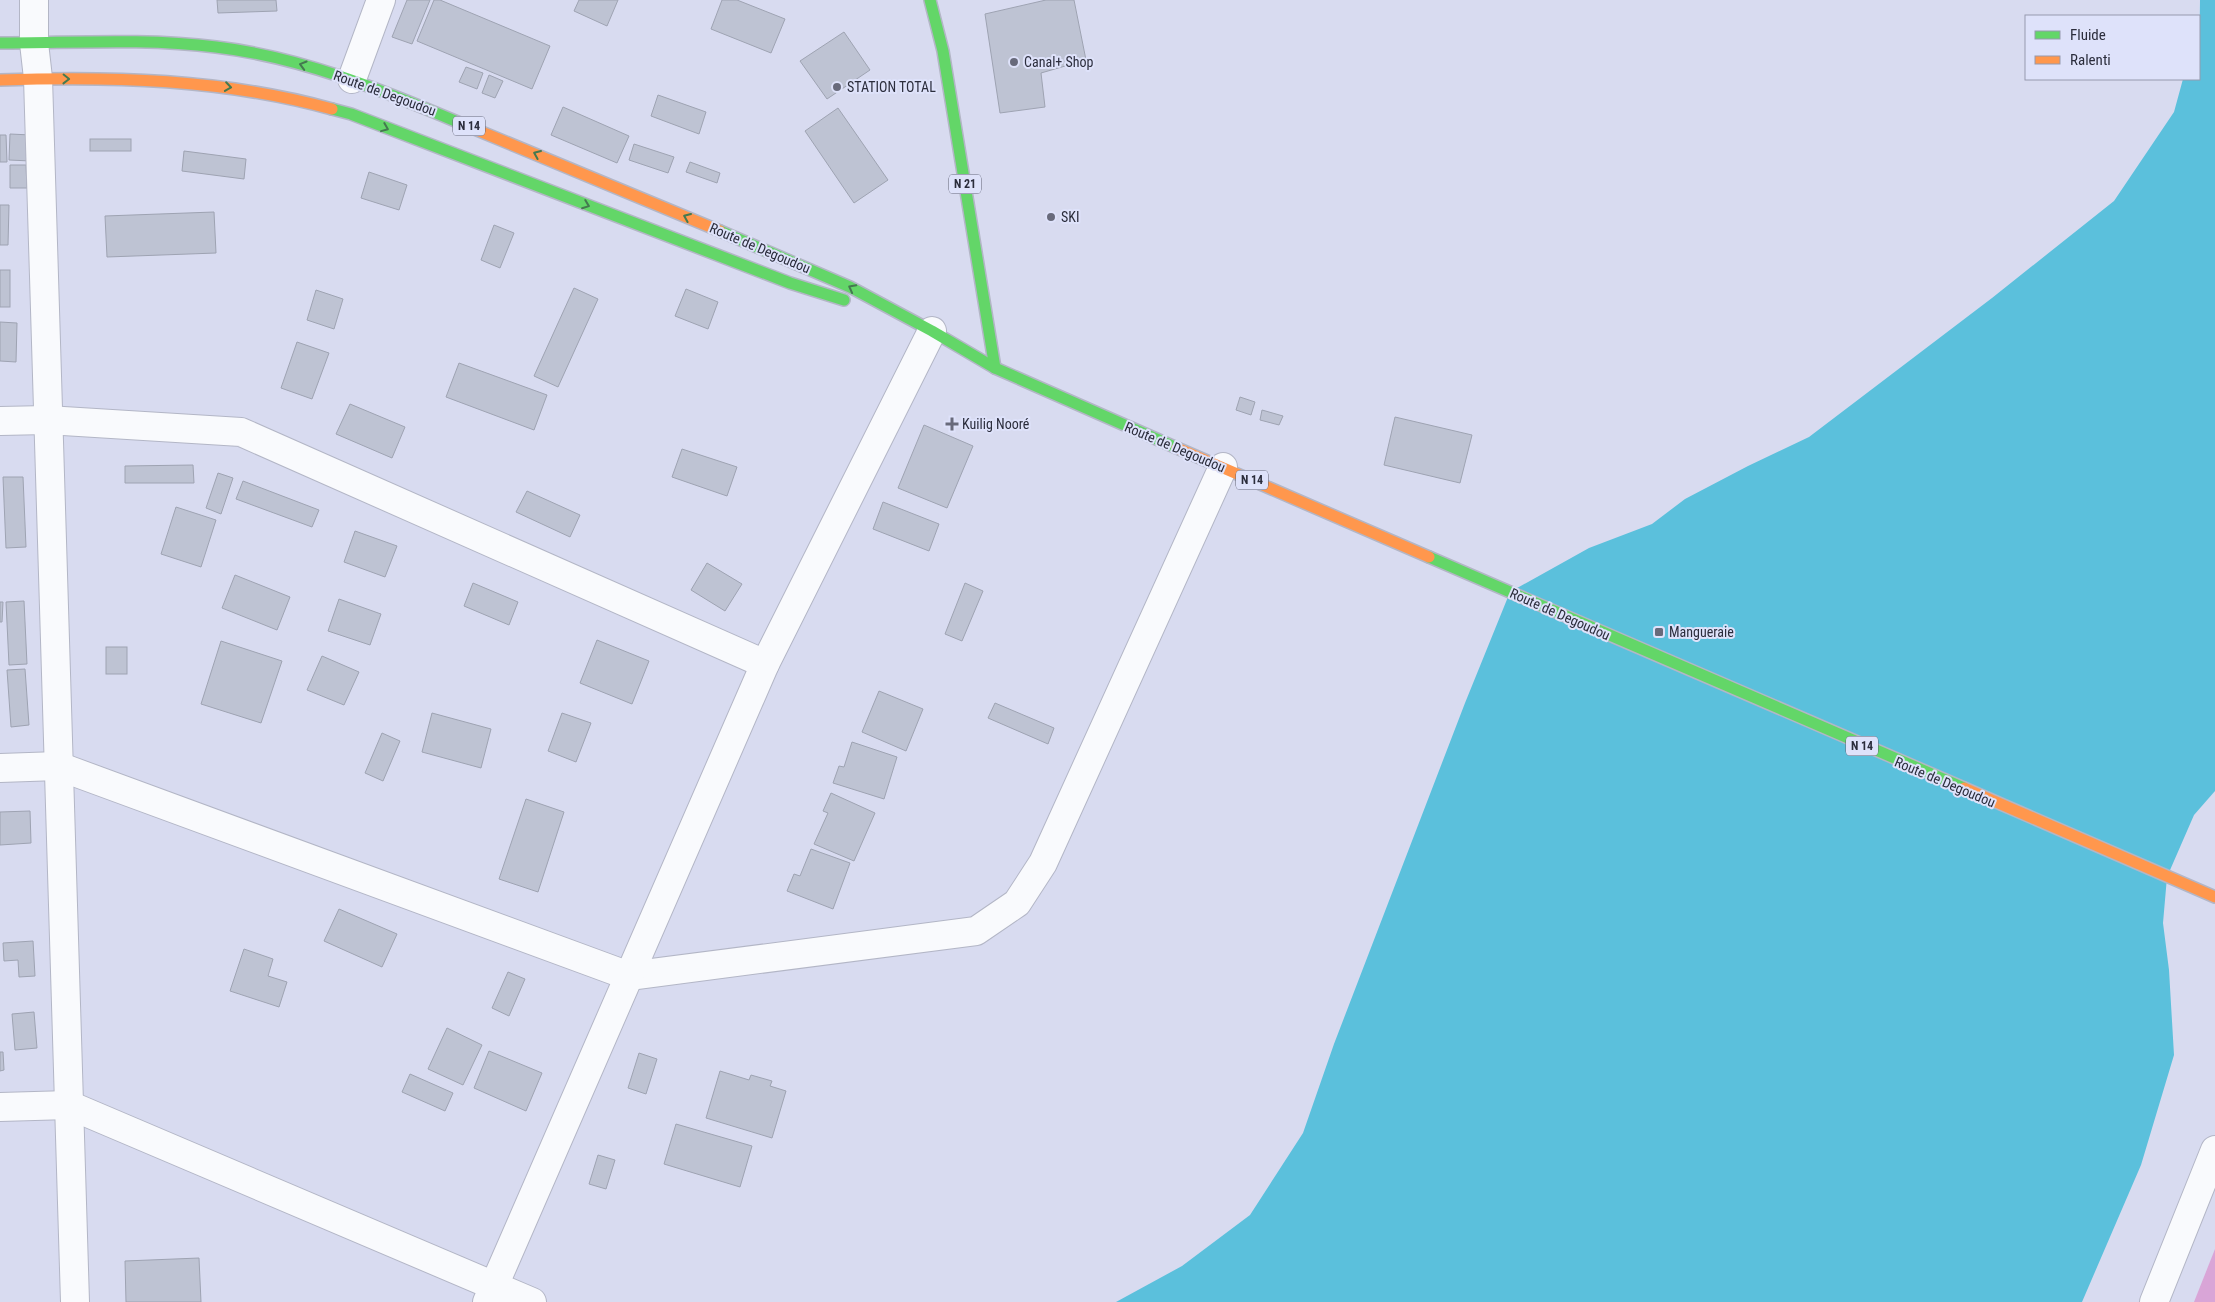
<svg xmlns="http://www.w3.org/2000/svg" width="2215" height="1302" font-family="'Roboto Condensed',sans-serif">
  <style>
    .forest { fill: #d9a5d7 }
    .water { fill: #5bc0dc }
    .building { fill: #bec3d3; stroke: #9ea3b2 }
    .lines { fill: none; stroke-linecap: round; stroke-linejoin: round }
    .street-casing { stroke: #b3b6c6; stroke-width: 30 }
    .fast-casing { stroke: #b3b6c6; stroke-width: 14 }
    .slow-casing { stroke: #b3b6c6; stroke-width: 14 }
    .street { stroke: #f9fafd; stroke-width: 28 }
    .fast { stroke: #63d668; stroke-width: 11 }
    .slow { stroke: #ff974d; stroke-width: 11 }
    .oneway { stroke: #447950 }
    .poi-dot { fill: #686a7b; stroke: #dee2fa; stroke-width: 2 }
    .labels { text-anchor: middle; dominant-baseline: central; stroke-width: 4; stroke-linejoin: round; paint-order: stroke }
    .shield { fill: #dee2fa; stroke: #616375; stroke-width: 1 }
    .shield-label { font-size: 12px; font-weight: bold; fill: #2b2d3c }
    .poi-label { font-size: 14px; fill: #2b2d3c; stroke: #dee2fa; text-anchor: start }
    .street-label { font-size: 14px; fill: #2b2d3c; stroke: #dee2fa }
  </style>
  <rect width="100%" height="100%" fill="#d8dbf0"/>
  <polygon class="forest" points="2215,1249 2215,1302 2194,1302"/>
  <polygon class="water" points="2200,0 2215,0 2215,791 2194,815 2167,877 2163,923 2169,970 2174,1055 2141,1165 2082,1302 1116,1302 1182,1266 1250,1215 1303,1133 1334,1044 1465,703 1510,592 1589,548 1652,524 1685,499 1748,466 1809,437 1992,298 2114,201 2174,112 2183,79 2199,79"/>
  <g class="building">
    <polygon points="217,0 276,0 277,11 218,13"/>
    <polygon points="407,0 430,0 412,44 392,37"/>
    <polygon points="434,0 440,0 550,46 532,89 417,41"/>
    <polygon points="579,0 618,0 607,26 574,11"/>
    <polygon points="722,0 737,0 785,19 771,53 711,29"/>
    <polygon points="1046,0 1074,0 1086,60 1041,73 1045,107 1000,113 985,14"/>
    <polygon points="844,32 870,70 827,99 800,61"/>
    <polygon points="466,67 483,73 477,89 459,82"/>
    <polygon points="489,75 503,81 495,98 482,93"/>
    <polygon points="658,95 706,112 699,134 651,116"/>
    <polygon points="563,107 629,136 617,163 551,135"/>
    <polygon points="838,108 888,180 854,203 805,131"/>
    <polygon points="10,134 31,135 31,161 9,160"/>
    <polygon points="0,135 6,135 7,162 0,162"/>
    <rect x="90" y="139" width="41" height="12"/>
    <polygon points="634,144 674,157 668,173 629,160"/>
    <polygon points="184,151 246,159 244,179 182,171"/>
    <polygon points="690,162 720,173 717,183 686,172"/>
    <polygon points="10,165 26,165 27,188 10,188"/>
    <polygon points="369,172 407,185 399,210 361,198"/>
    <polygon points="0,205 9,205 8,245 0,245"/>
    <polygon points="214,212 216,253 107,257 105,216"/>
    <polygon points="494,225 514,233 500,268 481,260"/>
    <rect x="0" y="270" width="10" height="37"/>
    <polygon points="574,288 598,299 558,387 534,376"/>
    <polygon points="686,289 718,302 708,329 675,316"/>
    <polygon points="316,290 343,299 334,329 307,320"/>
    <polygon points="0,322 17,323 16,362 0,361"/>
    <polygon points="297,342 329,353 312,399 281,388"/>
    <polygon points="459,363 547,395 534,430 446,397"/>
    <polygon points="1240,397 1255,402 1251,415 1236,410"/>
    <polygon points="350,404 405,427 392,458 336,434"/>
    <polygon points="1262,410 1283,416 1279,425 1260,420"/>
    <polygon points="1395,417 1472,435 1460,483 1384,465"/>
    <polygon points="924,425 973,446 947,508 898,488"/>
    <polygon points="682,449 737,467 727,496 672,477"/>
    <polygon points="193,465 194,483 125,483 125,466"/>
    <polygon points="218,473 233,478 221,514 206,508"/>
    <polygon points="3,477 23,477 26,547 6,548"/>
    <polygon points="243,481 319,510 312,527 236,499"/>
    <polygon points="527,491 580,515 570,537 516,512"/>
    <polygon points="883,502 939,524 929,551 873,529"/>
    <polygon points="176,507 216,520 201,567 161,554"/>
    <polygon points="355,531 397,546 385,577 344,562"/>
    <polygon points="707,563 742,584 725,611 691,590"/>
    <polygon points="235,575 290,597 277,630 222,608"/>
    <polygon points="473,583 518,602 509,625 464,606"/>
    <polygon points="965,583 983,591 962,641 945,634"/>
    <polygon points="339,599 381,614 370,645 328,631"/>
    <polygon points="24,601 27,664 9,665 6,602"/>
    <polygon points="0,602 3,602 2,622 0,622"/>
    <polygon points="597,640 649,661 632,704 580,683"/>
    <polygon points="221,641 282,661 261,723 201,704"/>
    <rect x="106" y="647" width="21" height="27"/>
    <polygon points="322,656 359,672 344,705 307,690"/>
    <polygon points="25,669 29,725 11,727 7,670"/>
    <polygon points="879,691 923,709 906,751 862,732"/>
    <polygon points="995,703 1054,728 1048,744 988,718"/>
    <polygon points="432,713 491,729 481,768 422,752"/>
    <polygon points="562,713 591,723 576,762 548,751"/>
    <polygon points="382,733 400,741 383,781 365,773"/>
    <polygon points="852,742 897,757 884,799 833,783 839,766 844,767"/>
    <polygon points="831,793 875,813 854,861 814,844 828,813 823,811"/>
    <polygon points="526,799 564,812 538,892 499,879"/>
    <polygon points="30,811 31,843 0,845 0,812"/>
    <polygon points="811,849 850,863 833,909 787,891 794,874 800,876"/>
    <polygon points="339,909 397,934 382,967 324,941"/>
    <polygon points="33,941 35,976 19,977 18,960 4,961 3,943"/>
    <polygon points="244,949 273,959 268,976 287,982 279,1007 230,991"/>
    <polygon points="508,972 525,979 509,1016 492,1008"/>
    <polygon points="34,1012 37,1048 15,1050 12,1014"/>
    <polygon points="447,1028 482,1045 463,1085 428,1069"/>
    <polygon points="489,1051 542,1073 526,1111 474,1088"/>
    <polygon points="0,1052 3,1052 4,1070 0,1071"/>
    <polygon points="639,1053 657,1059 646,1094 628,1088"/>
    <polygon points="720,1071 749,1080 751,1075 772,1081 770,1086 786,1091 772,1138 706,1118"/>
    <polygon points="410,1074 453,1093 445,1111 402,1092"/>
    <polygon points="676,1124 752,1146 740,1187 664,1164"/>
    <polygon points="598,1155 615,1160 606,1189 589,1184"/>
    <polygon points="199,1258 201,1302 126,1302 125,1261"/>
  </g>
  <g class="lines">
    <g class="street-casing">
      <g id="street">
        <polyline points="34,0 34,43 38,78 75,1302"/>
        <polyline points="352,79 381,0"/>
        <polyline points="0,421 47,420 241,432 765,664"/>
        <polyline points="0,768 58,766 629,976 976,931 1017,903 1043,863 1223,467"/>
        <polyline points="0,1107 69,1105 532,1302"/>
        <polyline points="487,1302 765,664 932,331"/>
        <polyline points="2154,1302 2215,1150"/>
      </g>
    </g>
    <g class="fast-casing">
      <g id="fast">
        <polyline points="930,0 943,51 995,368"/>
        <path d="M0,43C72,43 144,38 216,47C301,57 382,90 460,123"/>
        <polyline points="332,109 351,114 790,283 844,300"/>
        <polyline points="720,231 850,287 932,331 995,368 1177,448"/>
        <polyline points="1429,557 1964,788"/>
      </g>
    </g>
    <g class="slow-casing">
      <g id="slow">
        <path d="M0,80C112,76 223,79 332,109"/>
        <polyline points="460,123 720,231"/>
        <polyline points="1177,448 1429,557"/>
        <polyline points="1964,788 2215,897"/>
      </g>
    </g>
    <use href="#street" class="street"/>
    <use href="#fast" class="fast"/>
    <use href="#slow" class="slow"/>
  </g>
  <defs><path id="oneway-chevron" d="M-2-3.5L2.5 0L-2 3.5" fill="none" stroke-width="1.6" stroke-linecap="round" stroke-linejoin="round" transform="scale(1.25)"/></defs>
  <g class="oneway">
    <use href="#oneway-chevron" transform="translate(303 65) rotate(-164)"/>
    <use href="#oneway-chevron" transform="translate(66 79) rotate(1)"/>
    <use href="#oneway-chevron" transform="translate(228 87) rotate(8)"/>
    <use href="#oneway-chevron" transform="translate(385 128) rotate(22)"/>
    <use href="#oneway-chevron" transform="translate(537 154) rotate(-157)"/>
    <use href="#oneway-chevron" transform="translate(586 205) rotate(21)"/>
    <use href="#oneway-chevron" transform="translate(687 217) rotate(-157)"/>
    <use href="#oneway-chevron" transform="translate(852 288) rotate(-152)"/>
  </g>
  <g class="poi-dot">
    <circle cx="1014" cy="62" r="5"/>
    <circle cx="837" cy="87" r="5"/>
    <circle cx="1051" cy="217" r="5"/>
    <path d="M949.5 416.5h5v5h5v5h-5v5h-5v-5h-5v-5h5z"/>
    <rect x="1654" y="627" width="10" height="10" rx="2.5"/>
  </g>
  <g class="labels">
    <g class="shield">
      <rect x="453" y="116.5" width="32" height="19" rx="4"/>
      <rect x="949" y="174.5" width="32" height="19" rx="4"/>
      <rect x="1236" y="470.5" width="32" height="19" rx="4"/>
      <rect x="1846" y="736.5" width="32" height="19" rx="4"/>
    </g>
    <g class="shield-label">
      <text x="469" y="126">N 14</text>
      <text x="965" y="184">N 21</text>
      <text x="1252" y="480">N 14</text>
      <text x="1862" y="746">N 14</text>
    </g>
    <g class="poi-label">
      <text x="1024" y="62">Canal+ Shop</text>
      <text x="847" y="87">STATION TOTAL</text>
      <text x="1061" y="217">SKI</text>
      <text x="962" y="424">Kuilig Nooré</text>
      <text x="1669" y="632">Mangueraie</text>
    </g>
    <g class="street-label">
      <text transform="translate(385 93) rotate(20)">Route de Degoudou</text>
      <text transform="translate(760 248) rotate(23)">Route de Degoudou</text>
      <text transform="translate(1175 447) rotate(23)">Route de Degoudou</text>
      <text transform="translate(1560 614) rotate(24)">Route de Degoudou</text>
      <text transform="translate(1945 782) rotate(23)">Route de Degoudou</text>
    </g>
  </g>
  <rect x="2025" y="15" width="175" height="65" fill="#dee2fa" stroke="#969aae"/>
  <rect x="2035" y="31" width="25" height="8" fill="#63d668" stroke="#969aae"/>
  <text x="2070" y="40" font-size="15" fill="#2b2d3c">Fluide</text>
  <rect x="2035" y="56" width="25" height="8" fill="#ff974d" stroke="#969aae"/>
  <text x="2070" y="65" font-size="15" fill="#2b2d3c">Ralenti</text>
</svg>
